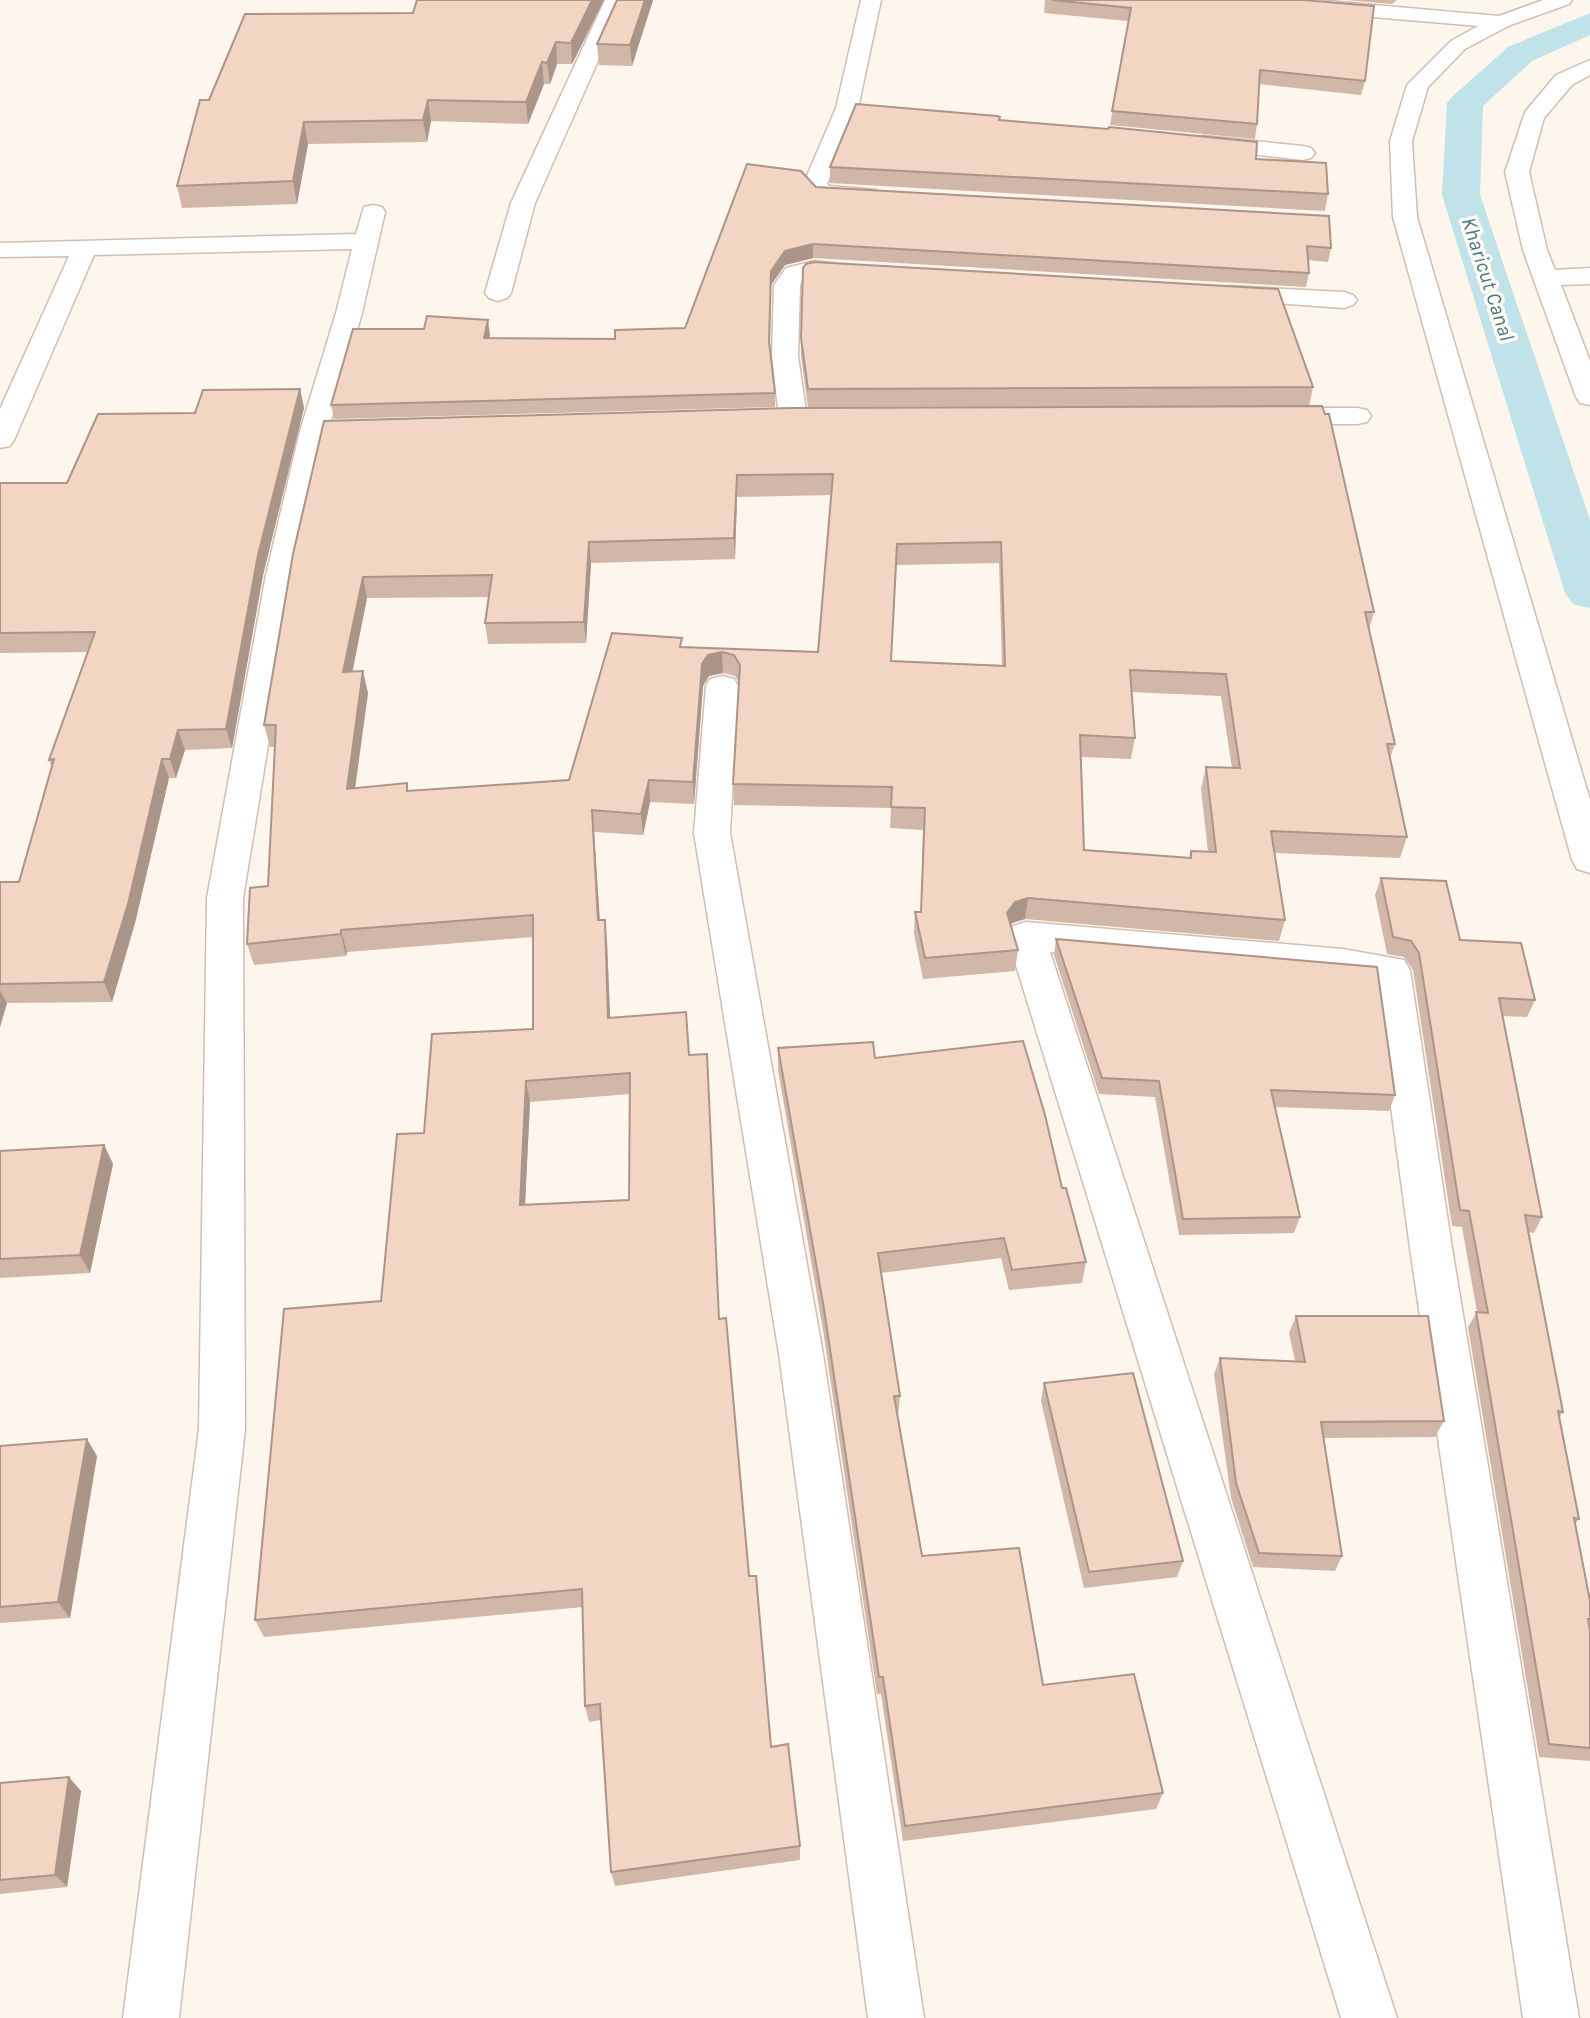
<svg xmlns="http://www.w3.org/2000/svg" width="1590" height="2018" font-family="Karla,sans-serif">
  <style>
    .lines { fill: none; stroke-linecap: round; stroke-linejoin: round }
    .canal { fill: #bfe3e8; fill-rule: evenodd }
    .minor-casing { stroke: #d1beb0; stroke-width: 3 }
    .minor { fill: #fff; fill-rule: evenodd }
    .wall { fill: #d1b7a8; fill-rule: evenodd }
    .shaded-wall { fill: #aa9588 }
    .building { fill: #f3d5c3; stroke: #aa9588; stroke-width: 2; fill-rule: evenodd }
    .labels { text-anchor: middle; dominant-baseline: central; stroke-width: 7; stroke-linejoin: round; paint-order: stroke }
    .far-water-label { font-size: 21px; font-style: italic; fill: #437c86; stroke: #fffaf3 }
  </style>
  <rect width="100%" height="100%" fill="#fdf6ec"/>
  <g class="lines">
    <polygon class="canal" points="1590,13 1590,35 1532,61 1483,106 1480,195 1590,520 1590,608 1573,604 1565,593 1442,195 1447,103 1453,96 1508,47"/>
    <g class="minor-casing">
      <g id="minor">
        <polygon points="605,0 625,0 535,203 511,293 507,298 498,301 489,298 485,293 511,203"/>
        <path d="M861,0H881L858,108L827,184L830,186L876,190L880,195L876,200C854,206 817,205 803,185L836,108Z"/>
        <polygon points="1266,0 1317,0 1499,16 1543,0 1572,0 1569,4 1508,26 1465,49 1428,87 1412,141 1417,217 1590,800 1590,873 1577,869 1572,860 1393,217 1390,141 1407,85 1451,41 1478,26 1292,10 1269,4"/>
        <polygon points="1590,60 1590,75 1572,85 1544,118 1529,172 1547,250 1555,270 1590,268 1590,284 1561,285 1590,361 1590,405 1580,403 1576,397 1523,250 1505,172 1525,112 1556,75"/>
        <polygon points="1204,136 1303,146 1311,148 1315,153 1311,158 1303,160 1196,148 1193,143 1196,138"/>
        <polygon points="373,205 382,207 385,212 362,313 328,431 296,575 243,898 245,1429 179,2018 123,2018 199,1429 207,898 266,575 300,431 336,313 352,249 94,255 14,440 10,446 0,448 0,409 69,256 0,257 0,243 356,234 364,207"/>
        <path d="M814,261L864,267L868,272L864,277C844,282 824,274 804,279L800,285L798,356L807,418L803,424L793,426L783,424L779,418L772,356L774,285L786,268Z"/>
        <polygon points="1229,286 1344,292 1353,295 1357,300 1353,305 1344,308 1220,299 1216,294 1220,289"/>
        <polygon points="1279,408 1357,408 1367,410 1371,416 1367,422 1357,424 1279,424 1269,422 1265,416 1269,410"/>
        <polygon points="722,676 734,679 738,686 730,833 823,1354 924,2018 868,2018 779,1354 694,833 706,686 710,679"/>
        <polygon points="1026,922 1343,949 1404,960 1410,970 1452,1248 1579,2018 1523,2018 1410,1248 1374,981 1050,952 1397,2018 1341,2018 1007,936 1013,926"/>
      </g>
    </g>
    <use href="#minor" class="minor"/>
  </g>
  <g class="wall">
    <polygon points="417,0 604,0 572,64 557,64 550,84 544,84 528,124 431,121 427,142 308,144 297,204 182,208 177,186 209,100 413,13"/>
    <polygon points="617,0 653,0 632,66 599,65 597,44"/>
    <polygon points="1045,0 1304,0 1365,81 1361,95 1259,84 1257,124 1255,139 1110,125 1128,21 1044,13"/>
    <polygon points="1347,0 1397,0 1392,4"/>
    <polygon points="1000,120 1256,159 1328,194 1325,211 830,183 830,167"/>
    <polygon points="816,187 1331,248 1328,262 1308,260 1309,273 1306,287 813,258 785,265 771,285 770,345 775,393 775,407 334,419 331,405 424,329 490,335 489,338 615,339 685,328"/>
    <polygon points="801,338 1313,387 1309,406 808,407 801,356"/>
    <polygon points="300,389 304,408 263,575 232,748 185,750 176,778 169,778 135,923 112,1002 7,1003 0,1027 0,882 19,882 52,768 49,760 88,652 0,653 0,483 67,483 195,413"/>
    <path d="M793,408L1374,612L1369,630L1395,744L1390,758L1407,837L1400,858L1274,853L1285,920L1279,941L1025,919L1012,923L1011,925L1018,950L1015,971L923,979L914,934L915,912H921L923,830L890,828L891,808L734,805L733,784L739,683L735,676L723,673L709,676L703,686L694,804L650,802L643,835L594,832L600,920L607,941L610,1018L689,1055L749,1576L771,1747L800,1846V1860L615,1886L611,1872L601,1720L589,1722L585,1706L583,1607L264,1637L255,1620L381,1301L424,1133L533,1029V937L347,952L346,956L254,965L247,944L268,886L275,747H270L264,725L293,554ZM832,495L818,652L683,647L569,780L409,791L355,788L368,693L352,672L367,598L489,597L485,623L488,644L586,643L591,563L735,559L737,497ZM999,563L1002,665L891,661L896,565ZM1131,692L1221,696L1232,768L1206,767L1201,789L1208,852L1191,851L1189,858L1084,850L1081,757L1131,759L1135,738ZM630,1094L629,1200L525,1205L530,1102Z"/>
    <polygon points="1381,878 1460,940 1535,1000 1527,1017 1503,1016 1542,1217 1534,1233 1528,1232 1563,1412 1559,1418 1579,1519 1575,1524 1590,1601 1590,1623 1589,1625 1590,1631 1590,1761 1539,1757 1468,1327 1477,1312 1462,1227 1452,1226 1413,970 1404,957 1387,954 1375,895"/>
    <polygon points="1056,939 1395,1095 1389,1111 1275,1107 1300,1217 1294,1233 1179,1235 1155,1097 1099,1094 1054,955"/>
    <polygon points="778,1048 875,1058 1062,1188 1086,1262 1082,1283 1009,1290 1001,1258 881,1273 900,1396 898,1416 922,1556 1043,1685 1163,1793 1156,1809 903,1841 881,1694 877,1694 823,1330 778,1070"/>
    <polygon points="104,1145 113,1164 90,1273 0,1278 0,1151"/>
    <polygon points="1296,1316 1444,1421 1435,1437 1323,1438 1342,1556 1335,1571 1253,1567 1231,1498 1214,1374 1220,1358 1295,1361 1289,1333"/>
    <polygon points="1044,1383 1183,1561 1177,1577 1084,1588 1041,1401"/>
    <polygon points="0,1446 97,1456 70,1618 0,1623"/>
    <polygon points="0,1783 81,1791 67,1887 0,1894"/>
  </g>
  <g class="shaded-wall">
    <polygon points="592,0 604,0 572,64 571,43"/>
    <polygon points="645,0 653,0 632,66 630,45"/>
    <polygon points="556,42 557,64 550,84 547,63"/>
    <polygon points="542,62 544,84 528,124 526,102"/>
    <polygon points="428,100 431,121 427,142 423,120"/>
    <polygon points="304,122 308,144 297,204 293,181"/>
    <polygon points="813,244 813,258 785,265 771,285 769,356 771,271 785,251"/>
    <polygon points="488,320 490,335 486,353 484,338"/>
    <polygon points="300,389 304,408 263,575 232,748 226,729 258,555"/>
    <polygon points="737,475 737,497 735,559 734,538"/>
    <polygon points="589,542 591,563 586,643 584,622"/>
    <polygon points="363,577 367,598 348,694 343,672"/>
    <polygon points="722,652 723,673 709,676 703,686 694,804 693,782 702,664 708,655"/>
    <polygon points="363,671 368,693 352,810 347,789"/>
    <polygon points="178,730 185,750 176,778 170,759"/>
    <polygon points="162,759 169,778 135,923 112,1002 104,982"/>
    <polygon points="649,780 650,802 643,835 641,814"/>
    <polygon points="592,810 594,832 601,941 598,920"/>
    <polygon points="1028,898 1025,919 1012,923 1005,935 1007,913 1015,902"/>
    <polygon points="605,920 607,941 611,1039 608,1018"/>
    <polygon points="341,930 347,952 346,956 341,934"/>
    <polygon points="0,990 7,1003 0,1027"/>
    <polygon points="526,1081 530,1102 524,1225 520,1205"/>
    <polygon points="104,1145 113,1164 90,1273 80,1255"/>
    <polygon points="87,1439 97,1456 70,1618 58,1602"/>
    <polygon points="69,1777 81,1791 67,1887 55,1875"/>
  </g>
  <g class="building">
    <polygon points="417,0 592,0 571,43 556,42 547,63 542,62 526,102 428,100 423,120 304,122 293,181 177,186 200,100 209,100 245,14 413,13"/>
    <polygon points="617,0 645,0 630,45 597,44"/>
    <polygon points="1052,0 1304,0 1374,6 1365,81 1260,70 1257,124 1112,111 1131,8"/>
    <polygon points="856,104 997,116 1000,117 999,120 1108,129 1109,127 1257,142 1256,159 1326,163 1328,194 830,167"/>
    <polygon points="747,164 801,171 816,187 1329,216 1331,248 1307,246 1309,273 813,244 785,251 771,271 769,341 775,393 331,405 353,329 424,329 427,316 488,320 484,338 615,339 615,330 685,328"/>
    <polygon points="814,262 1278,289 1313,387 808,389 801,338 803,268 806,264"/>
    <polygon points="300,389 258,555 226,729 178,730 170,759 162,759 128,904 104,982 0,984 0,882 19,882 54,759 49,760 95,632 0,633 0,483 67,483 98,414 195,413 203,390"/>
    <path d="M1322,406L1325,414H1329L1374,612H1365L1395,744H1387L1407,837L1271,831L1285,920L1028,898L1015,902L1007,913L1018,950L925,958L915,912H921L925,808L891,807L892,787L733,784L740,665L734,655L722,652L708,655L702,664L693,782L649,780L641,814L592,810L598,920H605L608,1018L686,1012L689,1055L707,1054L719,1319L726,1318L749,1576H756L771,1747L788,1744L800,1846L611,1872L600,1704L585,1706L582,1589L255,1620L284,1309L381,1301L397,1134L424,1133L432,1034L533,1029V915L341,930V934L247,944L250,888L268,886L276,725H264L293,554L324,421L793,408ZM833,474L818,652L680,647L682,638L612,633L569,780L407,791V783L347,789L363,671L343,672L363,577L492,575L485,623L584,622L589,542L734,538L737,475ZM1001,542L1005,666L891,661L897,544ZM1130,670L1226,674L1240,768L1206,767L1216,852L1191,851V858L1084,850L1080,735L1135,738ZM630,1073L629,1200L520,1205L526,1081Z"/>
    <polygon points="1381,878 1446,881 1460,940 1521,943 1535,1000 1499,998 1542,1217 1525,1215 1563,1412 1558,1411 1579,1519 1574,1518 1590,1601 1590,1619 1588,1619 1590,1631 1590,1748 1549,1744 1476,1312 1488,1313 1469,1211 1460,1210 1419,953 1411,941 1393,937"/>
    <polygon points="1056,939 1377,967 1395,1095 1271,1090 1300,1217 1183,1219 1159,1081 1102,1078"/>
    <polygon points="1023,1041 1045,1115 1062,1188 1066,1188 1086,1262 1012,1270 1004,1238 878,1253 900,1396 894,1396 922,1556 1019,1548 1043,1685 1134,1674 1163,1793 905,1826 883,1677 879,1677 824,1309 778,1048 873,1042 875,1058"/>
    <polygon points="104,1145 80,1255 0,1259 0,1151"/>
    <polygon points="1296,1316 1428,1316 1444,1421 1321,1422 1342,1556 1259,1553 1236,1483 1220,1358 1305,1362"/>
    <polygon points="1133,1373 1183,1561 1089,1572 1044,1383"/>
    <polygon points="87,1439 58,1602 0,1607 0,1446"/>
    <polygon points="69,1777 55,1875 0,1880 0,1783"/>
  </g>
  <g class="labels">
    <g class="far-water-label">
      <text transform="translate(1488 279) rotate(72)">Kharicut Canal</text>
    </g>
  </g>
</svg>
